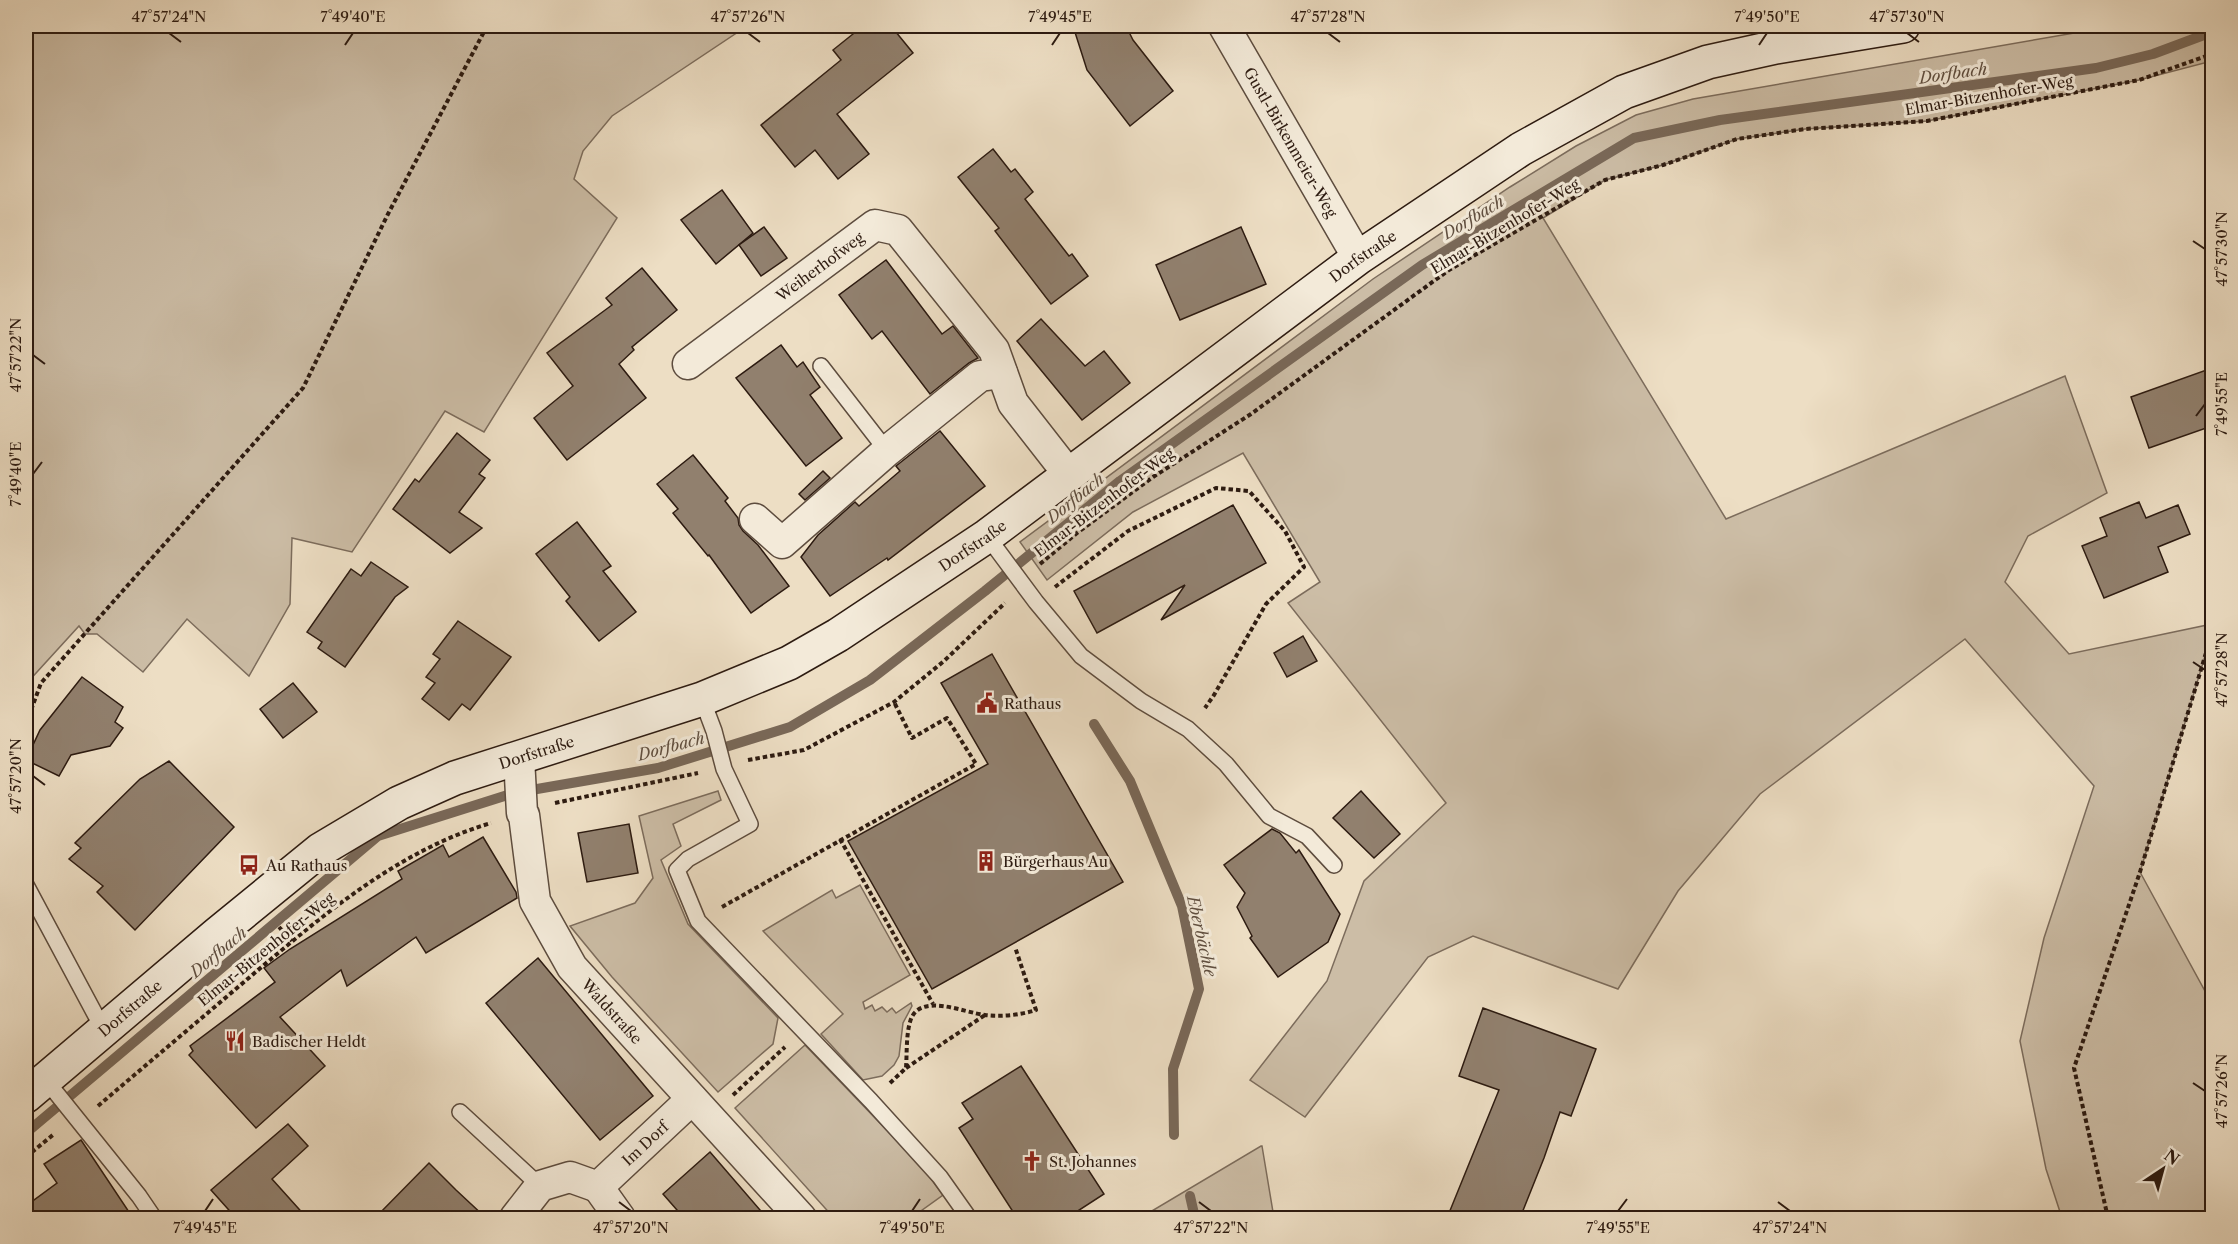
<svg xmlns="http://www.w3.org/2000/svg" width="2238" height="1244" font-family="'Libre Caslon Text',serif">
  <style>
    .green { fill: #ccbda6; stroke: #7c6c5c; stroke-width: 1.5 }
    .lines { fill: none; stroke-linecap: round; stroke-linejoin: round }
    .stream { stroke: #796858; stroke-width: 10 }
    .building { fill: #91806e; stroke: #2d1b11; stroke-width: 1.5 }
    .lane-casing { stroke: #5d4c3e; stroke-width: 18 }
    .street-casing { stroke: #5d4c3e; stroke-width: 33 }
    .secondary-casing { stroke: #2d1b11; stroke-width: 36 }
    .path { stroke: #2d1b11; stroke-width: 4; stroke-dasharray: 4.5 3; stroke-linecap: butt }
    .lane { stroke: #f3ead9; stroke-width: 15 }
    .street { stroke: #f3ead9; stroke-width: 30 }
    .secondary { stroke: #f3ead9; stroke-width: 33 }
    .ticks { fill: none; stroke: #2d1b11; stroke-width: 2 }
    .labels { text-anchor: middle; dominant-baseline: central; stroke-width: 6; stroke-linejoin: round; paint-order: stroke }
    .street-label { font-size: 15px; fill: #2d1b11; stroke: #f3ead9 }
    .poi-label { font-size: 15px; fill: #2d1b11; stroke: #f3ead9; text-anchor: start }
    .water-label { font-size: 16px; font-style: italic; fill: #604f40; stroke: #f3ead9 }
    .neatline { fill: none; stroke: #2d1b11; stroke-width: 2 }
    .ticks-label { font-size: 15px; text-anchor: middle; fill: #2d1b11 }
  </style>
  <rect width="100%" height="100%" fill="#eddec4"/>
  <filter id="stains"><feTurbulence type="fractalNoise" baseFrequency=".00333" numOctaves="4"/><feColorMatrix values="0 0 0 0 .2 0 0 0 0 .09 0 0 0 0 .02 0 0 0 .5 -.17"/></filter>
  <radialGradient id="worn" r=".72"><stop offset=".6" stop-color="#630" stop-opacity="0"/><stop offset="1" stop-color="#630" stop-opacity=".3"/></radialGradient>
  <g class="green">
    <polygon points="26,26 747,26 612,116 583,151 574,179 617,218 484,432 445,411 352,552 292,538 290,604 249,676 187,619 143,672 97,634 85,634 79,626 26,684"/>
    <polygon points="2115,26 2212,26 2212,61 2139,80 1927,121 1805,129 1737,139 1663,165 1605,180 1543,218 1726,519 2065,376 2107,493 2028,536 2005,582 2069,654 2212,624 2212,633 2140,872 2212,1004 2212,1218 2062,1218 2046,1169 2020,1041 2044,938 2094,786 1965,639 1760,794 1678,891 1618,989 1473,936 1428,957 1305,1117 1250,1080 1327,981 1364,881 1446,803 1288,603 1320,582 1243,453 1133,512 1047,580 1020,542 1373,279 1510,187 1576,146 1636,115 1693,99"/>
    <polygon points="718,791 721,800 673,824 681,846 661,860 688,924 778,1018 773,1044 718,1092 612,977 570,926 635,903 653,878 639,816"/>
    <polygon points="860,885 910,975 863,1002 865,1009 872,1005 875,1011 882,1007 887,1012 892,1008 896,1013 911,1003 912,1006 903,1023 899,1056 894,1065 882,1076 863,1080 821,1034 843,1014 763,931 832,890 836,898"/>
    <polygon points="805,1045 923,1168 943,1195 911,1218 834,1218 735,1108"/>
    <polygon points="1262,1146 1274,1218 1140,1218 1261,1146"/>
  </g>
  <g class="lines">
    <g class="stream">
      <polyline points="1094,724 1130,781 1182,906 1199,989 1173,1069 1174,1135"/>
      <polyline points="26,1133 378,836 514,793 658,768 790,727 870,680 985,591 1120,481 1422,265 1634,138 1720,120 2096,68 2153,54 2212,32"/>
      <polyline points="1190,1196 1195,1218"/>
    </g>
  </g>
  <g class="building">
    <polygon points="863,26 891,26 913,53 837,114 869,154 838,179 815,150 795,167 761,125 841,60 833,50"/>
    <polygon points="1073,26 1126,26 1133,40 1173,91 1130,126 1087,70"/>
    <polygon points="993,149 1011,172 1015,169 1033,192 1025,199 1069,256 1072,254 1088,276 1051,304 995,231 999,228 958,177"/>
    <polygon points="722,190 753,233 716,264 681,220"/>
    <polygon points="764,227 787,258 761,276 739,245"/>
    <polygon points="1241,227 1266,284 1180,320 1156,265"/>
    <polygon points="886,260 942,334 953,326 978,358 969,363 930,394 882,331 872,339 839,295"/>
    <polygon points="642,268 677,310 632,347 634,350 619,364 646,398 567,460 534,418 573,386 547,353 612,305 606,298"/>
    <polygon points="1041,319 1085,366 1104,351 1130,383 1082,420 1017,341"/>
    <polygon points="781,345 797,367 803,362 820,387 810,395 842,438 806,466 736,378"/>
    <polygon points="2212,368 2212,426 2149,448 2131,397"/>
    <polygon points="940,431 985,486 888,560 887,558 830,596 801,557 818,535 855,502 859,506 900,471 896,466"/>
    <polygon points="457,433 490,460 479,474 485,478 459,512 482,528 450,553 393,509 415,479 419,482"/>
    <polygon points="693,455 728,498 725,501 738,518 739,525 743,531 758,545 789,586 751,613 709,555 708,556 673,513 678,509 657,484"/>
    <polygon points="823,471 830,478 805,500 799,494"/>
    <polygon points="2139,502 2146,518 2178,505 2190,534 2158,547 2168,572 2104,598 2082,546 2107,536 2100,518"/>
    <polygon points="1233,505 1266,563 1161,620 1185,585 1097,633 1074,591"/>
    <polygon points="577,522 611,566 603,571 636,612 599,641 566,601 570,597 536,554"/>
    <polygon points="371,562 408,587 395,597 345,667 318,648 322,642 307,632 351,569 361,576"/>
    <polygon points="458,621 511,657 470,710 462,704 449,720 422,699 435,683 426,677 440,659 433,654"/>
    <polygon points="1303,636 1317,661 1287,677 1274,653"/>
    <polygon points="992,654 1123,882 932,989 848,841 988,764 941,683"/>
    <polygon points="82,677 123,707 115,722 123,728 110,746 71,755 59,776 26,760 40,730"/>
    <polygon points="293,683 317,712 283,738 260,709"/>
    <polygon points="169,761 234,827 135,930 97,892 103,886 69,859 81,848 75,843 140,779"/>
    <polygon points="1361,791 1400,834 1374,858 1333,818"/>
    <polygon points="629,824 638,873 587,882 578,833"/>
    <polygon points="1272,829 1280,833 1296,853 1299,850 1340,914 1328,942 1278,977 1250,938 1252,936 1237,907 1245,893 1224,865"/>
    <polygon points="483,837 516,892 517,898 426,953 416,937 347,986 341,970 280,1017 325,1066 256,1128 189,1055 193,1051 190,1046 275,982 264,968 290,949 402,879 398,871 443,845 449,857"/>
    <polygon points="538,958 653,1096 600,1140 486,1003"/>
    <polygon points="1483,1008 1596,1049 1571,1116 1560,1112 1544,1158 1520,1218 1447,1218 1499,1090 1459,1076"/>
    <polygon points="1021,1066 1104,1194 1067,1218 1017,1218 959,1128 973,1119 962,1103"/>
    <polygon points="288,1124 308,1146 272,1179 307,1218 236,1218 211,1190"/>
    <polygon points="81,1140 133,1218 26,1218 26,1206 57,1183 44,1164"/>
    <polygon points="710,1152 767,1218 684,1218 663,1194"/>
    <polygon points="429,1163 456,1190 486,1218 375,1218"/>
  </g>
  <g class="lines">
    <g class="lane-casing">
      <g id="lane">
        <polyline points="821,366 887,451"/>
        <polyline points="987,536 1036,602 1081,656 1141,701 1188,729 1226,764 1269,816 1307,836 1334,865"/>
        <polyline points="702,699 714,731 724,769 750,824 688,859 677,870 698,921 871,1101 940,1177 969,1218"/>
        <polyline points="26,885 103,1029"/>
        <polyline points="45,1079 139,1196 154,1218"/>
        <polyline points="460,1112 540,1186"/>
      </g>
    </g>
    <g class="street-casing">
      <g id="street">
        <path id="s1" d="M1224,26L1358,258"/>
        <path id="s2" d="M688,364L875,225L898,230L994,350L1013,403L1070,476"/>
        <polyline points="755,519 782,543 887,451 980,376 1002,373"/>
        <path id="s3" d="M519,758L522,813L524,815L535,901L572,967L801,1218"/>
        <polyline points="598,1187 620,1218"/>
        <path id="s4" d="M515,1218L540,1186L570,1177L598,1187L692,1099"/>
      </g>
    </g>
    <g class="secondary-casing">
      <g id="secondary">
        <path id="s5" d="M26,1096L217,934L320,850L399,803L455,778L702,699L789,663L838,635L987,536L1358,258L1521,149L1624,92L1708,62L1776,47L1903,26"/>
      </g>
    </g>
    <g class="path">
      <polyline points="1040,564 1077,533 1153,477 1251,414 1449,270 1605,180 1663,165 1737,139 1805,129 1927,121 2139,80 2212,54"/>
      <polyline points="1055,587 1128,531 1216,488 1249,491 1285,531 1304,567 1266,604 1214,695 1205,708"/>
      <polyline points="26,724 41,683 303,388 388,214 487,26"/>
      <polyline points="748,760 804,750 894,702 944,661 1005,603"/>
      <polyline points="555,803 698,773"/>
      <polyline points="840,839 933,1004"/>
      <polyline points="722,907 976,764 947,718 912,738 894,702"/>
      <polyline points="279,927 292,941"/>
      <polyline points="906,1068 985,1015"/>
      <path d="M890,1083L906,1068C907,1054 906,1036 910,1022C918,991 965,1013 985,1015C1002,1017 1020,1015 1036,1010L1015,947"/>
      <polyline points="733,1095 785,1047"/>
      <path d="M98,1106C147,1064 196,1023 244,982C318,919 396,851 491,823"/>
      <polyline points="26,1157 54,1134"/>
      <polyline points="2108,1218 2074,1068 2140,872 2212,633"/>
    </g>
    <use href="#lane" class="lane"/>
    <use href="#street" class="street"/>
    <use href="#secondary" class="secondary"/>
  </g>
  <path class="ticks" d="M169,33L181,42M748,33L760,42M1328,33L1340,42M1907,33L1919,42M345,45L353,33M1052,45L1060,33M1759,45L1767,33M2193,241L2205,249M33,355L45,364M2196,416L2205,404M33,474L42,462M2193,662L2205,670M33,776L45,785M2193,1083L2205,1091M619,1202L631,1211M1199,1202L1211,1211M1778,1202L1790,1211M205,1211L213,1199M912,1211L920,1199M1618,1211L1627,1199"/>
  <defs>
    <g id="civic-bare" transform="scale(1.62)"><path d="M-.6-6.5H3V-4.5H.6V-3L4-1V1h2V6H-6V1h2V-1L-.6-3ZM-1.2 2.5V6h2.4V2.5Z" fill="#8f2418" stroke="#f3ead9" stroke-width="2.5" paint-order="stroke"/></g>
    <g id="building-bare" transform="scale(1.62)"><path d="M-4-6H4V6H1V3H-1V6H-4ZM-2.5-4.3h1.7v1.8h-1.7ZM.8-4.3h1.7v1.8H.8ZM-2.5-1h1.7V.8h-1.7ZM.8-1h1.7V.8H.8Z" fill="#8f2418" stroke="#f3ead9" stroke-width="2.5" paint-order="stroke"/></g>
    <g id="bus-bare" transform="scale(1.62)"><path d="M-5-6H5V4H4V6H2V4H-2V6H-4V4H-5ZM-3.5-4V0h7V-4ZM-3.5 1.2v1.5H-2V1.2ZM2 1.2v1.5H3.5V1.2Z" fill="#8f2418" stroke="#f3ead9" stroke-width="2.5" paint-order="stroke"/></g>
    <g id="restaurant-bare" transform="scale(1.62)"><path d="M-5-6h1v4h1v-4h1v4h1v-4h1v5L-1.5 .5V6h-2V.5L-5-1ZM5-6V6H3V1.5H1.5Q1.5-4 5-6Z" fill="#8f2418" stroke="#f3ead9" stroke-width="2.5" paint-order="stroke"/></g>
    <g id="church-bare" transform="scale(1.62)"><path d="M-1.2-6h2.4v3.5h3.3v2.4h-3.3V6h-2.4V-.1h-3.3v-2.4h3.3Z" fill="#8f2418" stroke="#f3ead9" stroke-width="2.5" paint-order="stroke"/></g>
  </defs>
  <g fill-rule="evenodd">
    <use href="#civic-bare" x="987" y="703"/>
    <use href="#building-bare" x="986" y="861"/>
    <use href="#bus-bare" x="249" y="865"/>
    <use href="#restaurant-bare" x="235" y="1041"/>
    <use href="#church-bare" x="1032" y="1161"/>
  </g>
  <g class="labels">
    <g class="street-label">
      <text transform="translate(1989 95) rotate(-10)">Elmar-Bitzenhofer-Weg</text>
      <text stroke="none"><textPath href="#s1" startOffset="134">Gustl-Birkenmeier-Weg</textPath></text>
      <text transform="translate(1505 226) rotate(-31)">Elmar-Bitzenhofer-Weg</text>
      <text stroke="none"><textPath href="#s5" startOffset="1594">Dorfstraße</textPath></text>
      <text stroke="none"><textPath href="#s2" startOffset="164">Weiherhofweg</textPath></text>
      <text transform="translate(1104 502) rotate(-37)">Elmar-Bitzenhofer-Weg</text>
      <text stroke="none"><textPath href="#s5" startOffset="1108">Dorfstraße</textPath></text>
      <text stroke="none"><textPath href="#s5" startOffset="622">Dorfstraße</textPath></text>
      <text transform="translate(266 949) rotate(-39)">Elmar-Bitzenhofer-Weg</text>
      <text stroke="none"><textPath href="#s5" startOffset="136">Dorfstraße</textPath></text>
      <text stroke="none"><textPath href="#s3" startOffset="280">Waldstraße</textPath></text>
      <text stroke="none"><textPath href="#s4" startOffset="166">Im Dorf</textPath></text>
    </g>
    <g class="poi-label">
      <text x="1004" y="703">Rathaus</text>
      <text x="1003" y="861">Bürgerhaus Au</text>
      <text x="266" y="865">Au Rathaus</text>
      <text x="252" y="1041">Badischer Heldt</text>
      <text x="1049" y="1161">St. Johannes</text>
    </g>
    <g class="water-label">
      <text transform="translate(1953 73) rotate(-8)">Dorfbach</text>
      <text transform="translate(1473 217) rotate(-31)">Dorfbach</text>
      <text transform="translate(1075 498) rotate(-39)">Dorfbach</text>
      <text transform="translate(671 746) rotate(-15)">Dorfbach</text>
      <text transform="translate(1202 936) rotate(77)">Eberbächle</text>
      <text transform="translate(218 952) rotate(-40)">Dorfbach</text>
    </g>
  </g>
  <rect width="2238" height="1244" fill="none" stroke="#eddec4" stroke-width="66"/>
  <g transform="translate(2163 1169) rotate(36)" stroke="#f3ead9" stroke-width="4.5" paint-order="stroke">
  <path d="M0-4.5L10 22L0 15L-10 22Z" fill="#2d1b11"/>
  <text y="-9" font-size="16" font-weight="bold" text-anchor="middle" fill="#2d1b11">N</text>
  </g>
  <rect x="33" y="33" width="2172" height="1178" class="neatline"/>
  <g class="ticks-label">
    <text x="169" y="22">47°57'24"N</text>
    <text x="353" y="22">7°49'40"E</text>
    <text x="748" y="22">47°57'26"N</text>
    <text x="1060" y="22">7°49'45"E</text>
    <text x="1328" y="22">47°57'28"N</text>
    <text x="1767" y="22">7°49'50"E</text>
    <text x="1907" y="22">47°57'30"N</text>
    <text transform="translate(2222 249) rotate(-90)" y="5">47°57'30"N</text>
    <text transform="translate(16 355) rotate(-90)" y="5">47°57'22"N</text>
    <text transform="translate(2222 404) rotate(-90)" y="5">7°49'55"E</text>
    <text transform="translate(16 474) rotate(-90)" y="5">7°49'40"E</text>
    <text transform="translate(2222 670) rotate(-90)" y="5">47°57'28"N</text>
    <text transform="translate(16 776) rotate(-90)" y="5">47°57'20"N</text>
    <text transform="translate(2222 1091) rotate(-90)" y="5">47°57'26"N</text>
    <text x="205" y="1233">7°49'45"E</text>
    <text x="631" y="1233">47°57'20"N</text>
    <text x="912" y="1233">7°49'50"E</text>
    <text x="1211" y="1233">47°57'22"N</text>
    <text x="1618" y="1233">7°49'55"E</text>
    <text x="1790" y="1233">47°57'24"N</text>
  </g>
  <rect width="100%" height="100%" filter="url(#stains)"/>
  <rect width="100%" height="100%" fill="url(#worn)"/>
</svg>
